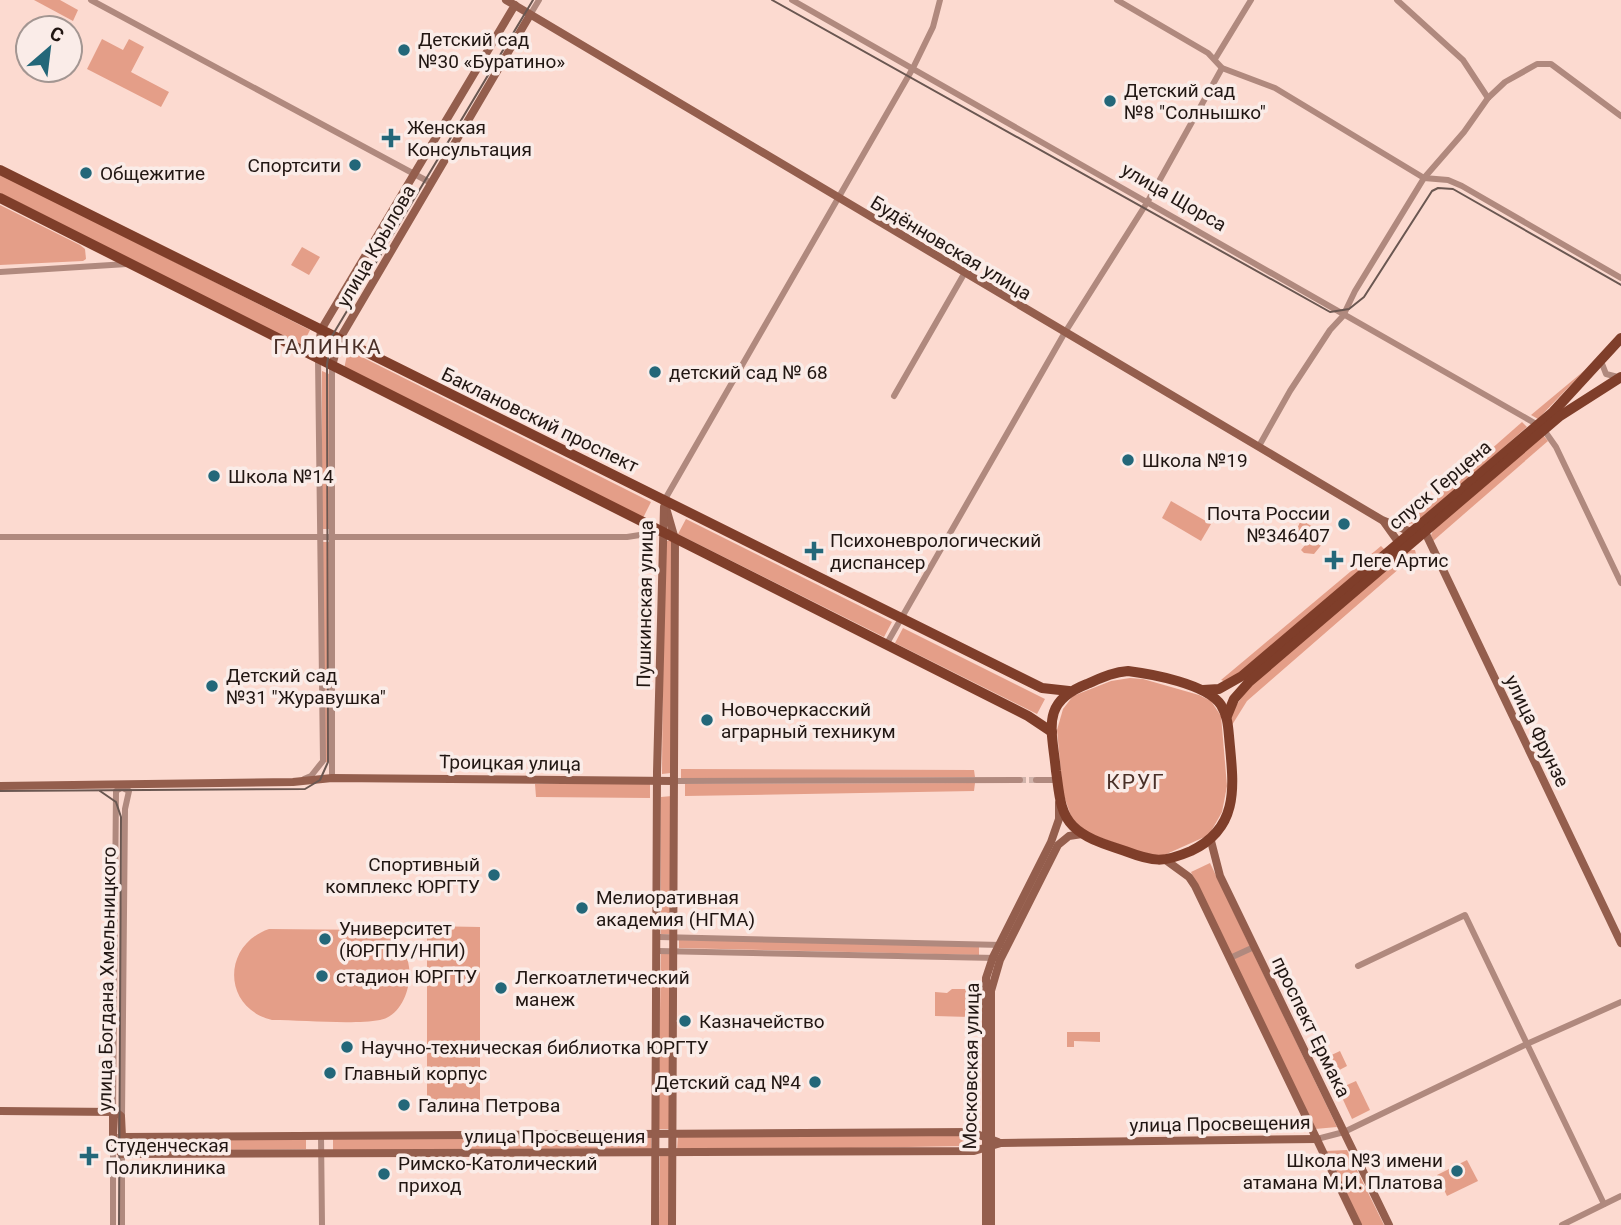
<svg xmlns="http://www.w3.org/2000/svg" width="1621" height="1225" font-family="Roboto,sans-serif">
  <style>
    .green { fill: #e49e88 }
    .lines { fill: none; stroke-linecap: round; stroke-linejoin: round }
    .street-tunnel { stroke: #d0b3aa; stroke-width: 6; stroke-dasharray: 6 3; stroke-linecap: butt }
    .street { stroke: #b0897e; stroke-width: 6 }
    .secondary { stroke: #945e4d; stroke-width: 8 }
    .primary { stroke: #7f3e2a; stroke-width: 10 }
    .tram { stroke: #6a5751; stroke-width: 2 }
    .poi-dot { fill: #236779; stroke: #faece8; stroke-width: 2.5 }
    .labels { text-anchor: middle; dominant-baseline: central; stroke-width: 7; stroke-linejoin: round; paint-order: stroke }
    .poi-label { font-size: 19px; fill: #211612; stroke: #faece8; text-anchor: start }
    .street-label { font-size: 19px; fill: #211612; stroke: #faece8 }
    .neighbourhood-label { font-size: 21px; letter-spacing: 2px; fill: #4a3028; stroke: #faece8 }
  </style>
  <rect width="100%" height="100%" fill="#fcdad0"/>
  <g class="green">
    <polygon points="34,0 60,0 78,10 73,21"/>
    <polygon points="102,39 123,50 129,39 144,47 131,72 169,92 161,107 87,69"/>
    <polygon points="0,174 310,330 302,346 0,193"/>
    <polygon points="0,205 80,245 85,249 86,259 83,261 0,265"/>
    <polygon points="302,247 320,257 309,275 291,265"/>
    <polygon points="348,350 651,502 643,518 344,369"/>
    <polygon points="1585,370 1538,419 1531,415"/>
    <polygon points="322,371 329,374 331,529 322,529"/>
    <polygon points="1522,422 1527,427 1417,523 1406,524"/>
    <polygon points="1543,435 1548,441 1433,541 1431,535 1435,527"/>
    <polygon points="1171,501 1211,524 1201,541 1162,518"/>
    <polygon points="686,519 892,622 884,637 678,534"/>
    <polygon points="1301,520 1320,531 1323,543 1314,554 1304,553 1301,550 1310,539 1296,531"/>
    <polygon points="664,541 672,541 671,773 662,774"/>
    <polygon points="323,542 331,542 330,762 323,762"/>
    <polygon points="1381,546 1385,550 1241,674 1226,682 1221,680"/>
    <polygon points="1408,550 1415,550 1416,554 1247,701 1232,725 1231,713 1251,684"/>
    <polygon points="903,628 1045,699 1037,714 895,643"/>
    <polygon points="1130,678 1143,679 1199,695 1211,701 1221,716 1227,786 1222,812 1209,835 1162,856 1142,853 1088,833 1072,819 1063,793 1057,730 1063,709 1073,696 1111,681"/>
    <polygon points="681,769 974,770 975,777 681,779"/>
    <polygon points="650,783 650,798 536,797 535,784"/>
    <polygon points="975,783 974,791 685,796 685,784"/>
    <polygon points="672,796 671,934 661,934 661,797"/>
    <polygon points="1210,863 1337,1127 1315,1129 1191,872"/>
    <polygon points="427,926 480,927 480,1108 427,1107"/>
    <path d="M269,929L376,930C395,935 406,947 409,967C412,986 402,1016 380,1020C353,1025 301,1020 272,1020C222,1008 222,945 269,929Z"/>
    <polygon points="679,940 979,945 979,955 679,948"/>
    <polygon points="661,953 672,953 670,1129 658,1129"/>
    <polygon points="952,989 970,989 969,1017 935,1016 935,992 947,993"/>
    <polygon points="1067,1032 1100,1032 1100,1042 1074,1041 1074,1047 1067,1047"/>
    <polygon points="1340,1051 1347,1066 1330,1075 1323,1059"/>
    <polygon points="1356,1081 1370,1110 1352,1119 1338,1089"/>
    <polygon points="966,1134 966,1146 677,1151 678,1135"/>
    <polygon points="651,1135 651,1150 333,1150 333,1137"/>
    <polygon points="306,1137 306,1149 125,1151 125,1138"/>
    <polygon points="1347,1150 1384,1225 1361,1225 1326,1151"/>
    <polygon points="660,1156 670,1156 668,1225 659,1225"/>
    <polygon points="1467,1160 1478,1181 1447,1196 1437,1175"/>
  </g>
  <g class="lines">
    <polyline class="street-tunnel" points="1020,780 1036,780"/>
    <g class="street">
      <polyline points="91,0 431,183"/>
      <polyline points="792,0 1538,425"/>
      <polyline points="1117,0 1208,53 1222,68 1275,88 1424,178 1448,180 1462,186 1621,278"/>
      <polyline points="1397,0 1463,60 1488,98"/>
      <polyline points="530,15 539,0"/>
      <polyline points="1215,59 1251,0"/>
      <polyline points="0,272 127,264"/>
      <polyline points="1601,361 1606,374 1618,377"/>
      <polyline points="894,396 964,274"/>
      <polyline points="1544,430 1556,447 1621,583"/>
      <polyline points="1259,446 1290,391 1330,330 1343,316 1355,291 1424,178 1464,132 1488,98 1505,82 1537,64 1551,64 1621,116"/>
      <polyline points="664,501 913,68 933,27 940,0"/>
      <polyline points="0,537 627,537 659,532"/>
      <polyline points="886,645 1064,334 1148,201 1222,68"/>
      <polyline points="332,778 332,366"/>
      <polyline points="304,779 311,776 323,761 318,359"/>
      <polyline points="1036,780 1058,780"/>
      <polyline points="674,781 1020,780"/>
      <polyline points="119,786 129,791 125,809 122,1118"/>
      <polyline points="659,937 1002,945"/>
      <polyline points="658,951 996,958"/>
      <polyline points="1230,958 1254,947"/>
      <polyline points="1358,966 1465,915 1604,1204"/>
      <polyline points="117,1112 113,1112 116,791 125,786"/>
      <polyline points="321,1135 322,1225"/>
      <polyline points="117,1137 122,1137 122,1225"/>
      <polyline points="1317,1139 1344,1132 1529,1043 1621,1002"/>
      <polyline points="113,1225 113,1145"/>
      <polyline points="1562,1225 1621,1196"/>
    </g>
    <g class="secondary">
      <polyline points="506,0 1382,520 1411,532"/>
      <polyline points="318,359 321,330 515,5"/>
      <polyline points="332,366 339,340 530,15"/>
      <polyline points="664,501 675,539 672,1225"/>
      <polyline points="1384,522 1399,543"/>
      <polyline points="1425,532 1621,943"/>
      <polyline points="0,786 293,782 332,778 674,781"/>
      <polyline points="1211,841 1220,876 1389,1225"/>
      <polyline points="1167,861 1189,877 1195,886 1358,1225"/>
      <polyline points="0,1111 116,1112 121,1116 122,1137 971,1132 998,1142"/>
      <polyline points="113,1112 113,1145 122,1154 974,1151 1001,1143 1317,1139"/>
      <polyline points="655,1225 657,772 664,507"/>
      <polyline points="986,1225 986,978 993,957 1051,842 1059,819 1059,803"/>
      <polyline points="991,1225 991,991 1000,960 1058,845 1069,836 1082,834"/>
    </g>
    <g class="primary">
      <polyline points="0,170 1042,688 1069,691"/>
      <polyline points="0,198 1028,716 1052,732"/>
      <path d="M1128,671C1152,674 1207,684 1221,705C1227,715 1228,724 1229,736C1233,782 1242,827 1191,851C1163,863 1154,862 1125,851C1108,845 1087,840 1073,826C1059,812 1059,790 1056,771C1052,729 1040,702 1087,684C1101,678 1113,672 1128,671Z"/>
      <polyline points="1203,690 1219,689 1242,676 1553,412 1621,338"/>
      <polyline points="1227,716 1234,699 1249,682 1560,416 1621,377"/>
    </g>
    <g class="tram">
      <polyline points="772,0 1330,312 1349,309 1364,297 1432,191 1438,188 1453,189 1621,285"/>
      <polyline points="0,791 305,789 320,780 328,762 327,364 332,336 533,0"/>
      <polyline points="100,791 116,802 121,817 119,1225"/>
    </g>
  </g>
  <g class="poi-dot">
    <circle cx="404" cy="50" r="7"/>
    <circle cx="1110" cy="101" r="7"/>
    <path d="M387.5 127.5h7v7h7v7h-7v7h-7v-7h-7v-7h7z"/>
    <circle cx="355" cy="165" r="7"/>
    <circle cx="86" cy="173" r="7"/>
    <circle cx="655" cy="372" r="7"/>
    <circle cx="1128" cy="460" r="7"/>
    <circle cx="214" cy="476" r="7"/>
    <circle cx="1344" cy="524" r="7"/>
    <path d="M810.5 540.5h7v7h7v7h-7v7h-7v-7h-7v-7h7z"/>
    <path d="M1330.5 549.5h7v7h7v7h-7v7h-7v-7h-7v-7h7z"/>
    <circle cx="212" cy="686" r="7"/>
    <circle cx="707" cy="720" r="7"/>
    <circle cx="494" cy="875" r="7"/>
    <circle cx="582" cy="908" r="7"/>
    <circle cx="325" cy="939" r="7"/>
    <circle cx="322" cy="976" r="7"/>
    <circle cx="501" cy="988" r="7"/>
    <circle cx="685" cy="1021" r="7"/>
    <circle cx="347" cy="1047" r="7"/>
    <circle cx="330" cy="1073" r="7"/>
    <circle cx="815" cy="1082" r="7"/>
    <circle cx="404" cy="1105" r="7"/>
    <path d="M85.5 1145.5h7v7h7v7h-7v7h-7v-7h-7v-7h7z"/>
    <circle cx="1457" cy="1171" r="7"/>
    <circle cx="384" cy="1174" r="7"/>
  </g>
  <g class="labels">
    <g class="poi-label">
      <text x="418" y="39">Детский сад<tspan x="418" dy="22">№30 «Буратино»</tspan></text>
      <text x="1124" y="90">Детский сад<tspan x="1124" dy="22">№8 "Солнышко"</tspan></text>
      <text x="407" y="127">Женская<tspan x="407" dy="22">Консультация</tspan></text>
      <text x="341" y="165" text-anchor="end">Спортсити</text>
      <text x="100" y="173">Общежитие</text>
      <text x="669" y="372">детский сад № 68</text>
      <text x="1142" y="460">Школа №19</text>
      <text x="228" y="476">Школа №14</text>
      <text x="1330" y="513" text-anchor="end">Почта России<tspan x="1330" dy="22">№346407</tspan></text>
      <text x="830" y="540">Психоневрологический<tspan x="830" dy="22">диспансер</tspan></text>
      <text x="1350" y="560">Леге Артис</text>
      <text x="226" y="675">Детский сад<tspan x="226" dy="22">№31 "Журавушка"</tspan></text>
      <text x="721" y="709">Новочеркасский<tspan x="721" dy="22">аграрный техникум</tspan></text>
      <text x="480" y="864" text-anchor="end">Спортивный<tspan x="480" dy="22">комплекс ЮРГТУ</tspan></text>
      <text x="596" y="897">Мелиоративная<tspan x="596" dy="22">академия (НГМА)</tspan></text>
      <text x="339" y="928">Университет<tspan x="339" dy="22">(ЮРГПУ/НПИ)</tspan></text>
      <text x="336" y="976">стадион ЮРГТУ</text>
      <text x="515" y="977">Легкоатлетический<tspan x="515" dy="22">манеж</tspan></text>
      <text x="699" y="1021">Казначейство</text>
      <text x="361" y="1047">Научно-техническая библиотка ЮРГТУ</text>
      <text x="344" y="1073">Главный корпус</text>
      <text x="801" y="1082" text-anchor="end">Детский сад №4</text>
      <text x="418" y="1105">Галина Петрова</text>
      <text x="105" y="1145">Студенческая<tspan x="105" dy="22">Поликлиника</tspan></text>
      <text x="1443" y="1160" text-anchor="end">Школа №3 имени<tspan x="1443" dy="22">атамана М.И. Платова</tspan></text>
      <text x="398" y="1163">Римско-Католический<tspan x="398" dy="22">приход</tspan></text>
    </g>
    <g class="street-label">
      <text transform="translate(1174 197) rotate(30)">улица Щорса</text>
      <text transform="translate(376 246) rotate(-60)">улица Крылова</text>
      <text transform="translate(951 248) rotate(31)">Будённовская улица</text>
      <text transform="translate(540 420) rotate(26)">Баклановский проспект</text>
      <text transform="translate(1440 485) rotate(-40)">спуск Герцена</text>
      <text transform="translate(645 604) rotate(-89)">Пушкинская улица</text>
      <text transform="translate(1537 731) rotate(64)">улица Фрунзе</text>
      <text transform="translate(510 763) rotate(1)">Троицкая улица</text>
      <text transform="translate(107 979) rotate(-89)">улица Богдана Хмельницкого</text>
      <text transform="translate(1311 1027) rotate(64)">проспект Ермака</text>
      <text transform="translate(971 1066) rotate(-89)">Московская улица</text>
      <text transform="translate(1220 1124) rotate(-1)">улица Просвещения</text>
      <text x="555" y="1136">улица Просвещения</text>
    </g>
    <g class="neighbourhood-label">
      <text x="328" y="347">ГАЛИНКА</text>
      <text x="1136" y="782">КРУГ</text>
    </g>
  </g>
  <g transform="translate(49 49) rotate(28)"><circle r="33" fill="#faece8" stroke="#a39692" stroke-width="2"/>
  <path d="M0-5L12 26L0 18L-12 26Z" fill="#236779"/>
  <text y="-10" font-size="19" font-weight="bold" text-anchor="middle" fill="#211612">С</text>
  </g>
</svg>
